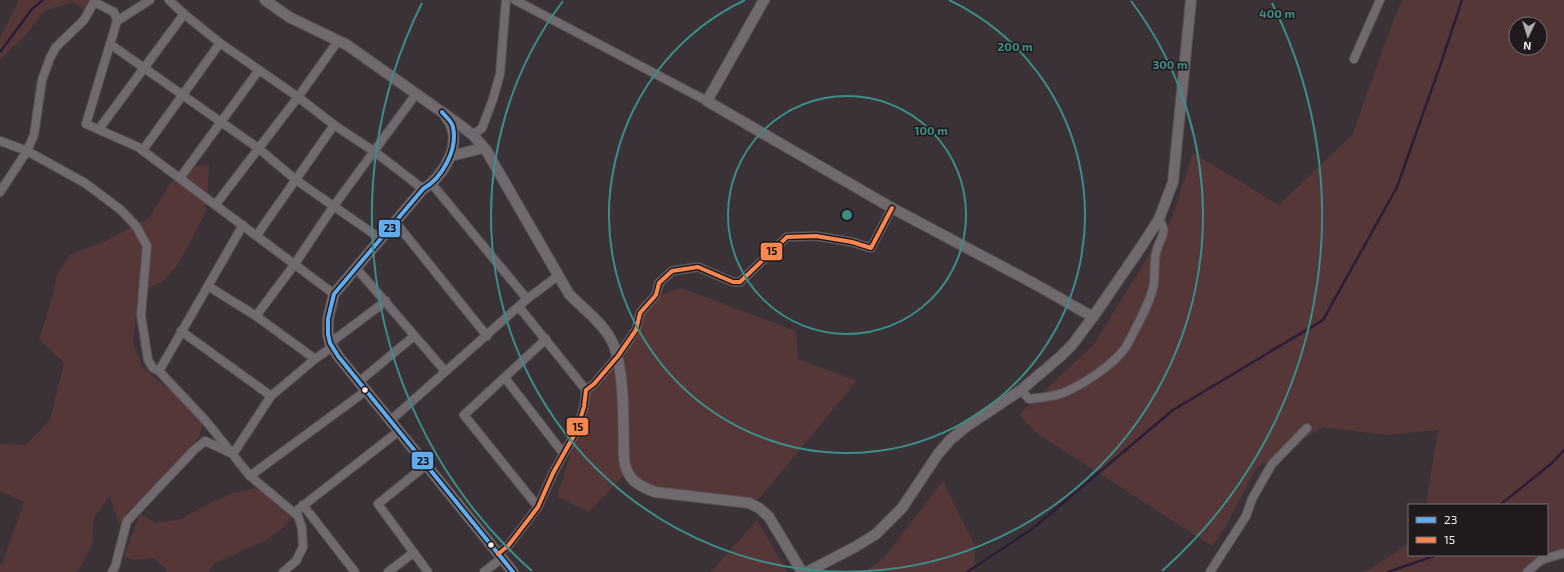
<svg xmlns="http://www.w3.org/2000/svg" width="1564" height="572" font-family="'Exo 2',sans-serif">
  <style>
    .green { fill: #563737; fill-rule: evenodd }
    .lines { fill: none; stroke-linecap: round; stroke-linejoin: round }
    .stream { stroke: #2b1d37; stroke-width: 2.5 }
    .minor-casing { stroke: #585155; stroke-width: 10 }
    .tertiary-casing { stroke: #585155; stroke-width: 12 }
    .minor { stroke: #70696d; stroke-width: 8 }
    .tertiary { stroke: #70696d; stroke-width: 10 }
    .bus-1-casing { stroke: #201a1d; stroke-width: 7 }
    .bus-2-casing { stroke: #201a1d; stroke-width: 7 }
    .bus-1 { stroke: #60acee; stroke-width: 4 }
    .bus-2 { stroke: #f88751; stroke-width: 4 }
    .ring { fill: none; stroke: #3d8d88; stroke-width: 2 }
    .bus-dot { fill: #f4ebf0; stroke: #201a1d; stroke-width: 1.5 }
    .centre { fill: #3d8d88; stroke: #201a1d; stroke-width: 2 }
    .ring-label { font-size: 12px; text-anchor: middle; font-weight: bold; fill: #3d8d88; stroke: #201a1d; stroke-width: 3; stroke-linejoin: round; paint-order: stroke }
    .line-badge { stroke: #201a1d; stroke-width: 1.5 }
    .pale-badge-label { font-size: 11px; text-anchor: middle; font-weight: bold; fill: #111 }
  </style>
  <rect width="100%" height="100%" fill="#3a3236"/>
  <g class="green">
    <polygon points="19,0 91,0 87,12 72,2 44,11 25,36 0,59 0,38"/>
    <path d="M1402,0H1564V554L1532,572H1363L1372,568L1409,543V555H1547V505H1426L1438,430L1386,435L1323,427L1257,467L1227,524L1212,546L1038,434L1019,415L1094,344L1172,218L1193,153L1279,205L1353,134L1384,45ZM1516,24H1540V48H1516Z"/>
    <polygon points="209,165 206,212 177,266 162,282 138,292 133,344 143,368 176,395 203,424 199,437 151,492 127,512 120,526 110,496 94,517 92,545 81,566 76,572 0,572 0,565 3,562 24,502 0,491 0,444 26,445 50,420 64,363 39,339 52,298 57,274 70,255 105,241 149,218 180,168"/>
    <polygon points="681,288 796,331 798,359 857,381 758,500 668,489 623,476 589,512 557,496 591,391 624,358 640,302"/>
    <polygon points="943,481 975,546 974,572 864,572 883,559"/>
    <polygon points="255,488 277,502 291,518 282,529 268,539 215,563 208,572 166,572 166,568 152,558 135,560 124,557 140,513 155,523 181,519 204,506 231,494"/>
    <polygon points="757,520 787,572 711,572"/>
  </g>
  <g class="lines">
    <g class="stream">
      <polyline points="0,52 32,9 43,0"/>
      <polyline points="1500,505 1552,463 1564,450"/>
      <polyline points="967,572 1032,529 1173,410 1323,320 1397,187 1441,63 1462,0"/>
      <polyline points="1388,572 1437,555"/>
    </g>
    <g class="minor-casing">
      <g id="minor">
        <polyline points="94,0 94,2 114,12 117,21 86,124 138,147 334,294"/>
        <polyline points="169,0 184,14 220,43 298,97 334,125 375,152 423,189"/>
        <polyline points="515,0 707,101"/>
        <polyline points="117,21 150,0"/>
        <polyline points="110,44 258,148 296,180 381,239"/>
        <polyline points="1354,59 1380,0"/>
        <polyline points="99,129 184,14"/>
        <polyline points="473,135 482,128 493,99 500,74 506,0"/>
        <polyline points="0,141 27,151 85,183 121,210 136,226 147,246 141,315 148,360 153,368 159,371"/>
        <polyline points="143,150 220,43"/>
        <polyline points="180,178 259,70"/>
        <polyline points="432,184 527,299"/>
        <polyline points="0,192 27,151 34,135 42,80 50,58 56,47 84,20 94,2"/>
        <polyline points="216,204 298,97 338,41"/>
        <polyline points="396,223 487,336"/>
        <polyline points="243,225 159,371 206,421 250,476 298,516 302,528 303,547 296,561 283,572"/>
        <polyline points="257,235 334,125"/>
        <polyline points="357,269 445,371"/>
        <polyline points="208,286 256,316 315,359"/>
        <polyline points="519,307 586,390"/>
        <polyline points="256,316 294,265 333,207 416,94"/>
        <polyline points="181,331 271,396"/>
        <polyline points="330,343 386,301"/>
        <polyline points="505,378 563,453"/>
        <polyline points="360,381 414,336"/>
        <path d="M1021,390L1029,399C1040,398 1052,397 1063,393C1084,384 1112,366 1126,347C1135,329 1150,304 1154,284C1155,274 1154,263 1156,253C1159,237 1169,235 1159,219"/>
        <polyline points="391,420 527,299 559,275"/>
        <polyline points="426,465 378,504 428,572"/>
        <polyline points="250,476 367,390"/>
        <polyline points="303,505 355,572"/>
        <polyline points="538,507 464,415 546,339"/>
        <polyline points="295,512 399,431"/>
        <polyline points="498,554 508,546 538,507 553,473 576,432 584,407 586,390 594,384 618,356 636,330 640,313 656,295 659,283 672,271 698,267 733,282 740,282 787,237 816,236 852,242 871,248 892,208"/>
        <polyline points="112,572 115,567 127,521 194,450 205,441 233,454 271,396 315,359 332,347"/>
        <polyline points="388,572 413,553"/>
        <polyline points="484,572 502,558"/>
        <polyline points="1210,572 1246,516 1252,499 1272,464 1307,428"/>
        <polyline points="1527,572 1541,560 1564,553"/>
      </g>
    </g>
    <g class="tertiary-casing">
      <g id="tertiary">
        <path d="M265,0L289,17L347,45L456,122L473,135L486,150L569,294C582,308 599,319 609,336C626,361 623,428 624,459C627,480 637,485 655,492L749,503L759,508L769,517L802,572"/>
        <polyline points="764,0 707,101 892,208 1033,283 1093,317"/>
        <path d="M446,117C465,140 445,176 423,189L334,294L328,319V334L330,343L338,356L513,572"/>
        <polyline points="451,156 483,148"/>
        <polyline points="807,572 855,547 876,534 902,508 938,454 950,440 967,426 1021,390 1061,356 1072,345 1093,317 1139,250 1159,219 1173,182 1191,0"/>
      </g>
    </g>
    <use href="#minor" class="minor"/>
    <use href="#tertiary" class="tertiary"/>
    <g class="bus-1-casing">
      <path id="bus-1" d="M442,112C446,117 452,121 453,127C458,150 442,178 423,189L334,294L328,319V334L330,343L338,356L513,572"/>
    </g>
    <g class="bus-2-casing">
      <polyline id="bus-2" points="498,554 508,546 538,507 553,473 576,432 584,407 586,390 594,384 618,356 636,330 640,313 656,295 659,283 672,271 698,267 733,282 740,282 787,237 816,236 852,242 871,248 892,208"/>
    </g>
    <use href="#bus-1" class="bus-1"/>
    <use href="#bus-2" class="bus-2"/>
  </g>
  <g class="ring">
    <circle cx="847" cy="215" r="119"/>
    <path d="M949 0A238 238 0 1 1 745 0"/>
    <path d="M1131 1A356 356 0 1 1 563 1"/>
    <path d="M532 571A475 475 0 0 1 422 3M1272 3A475 475 0 0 1 1162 571"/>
  </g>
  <g class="bus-dot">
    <circle cx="365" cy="390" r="3.5"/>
    <circle cx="491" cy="545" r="3.5"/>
  </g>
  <circle cx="847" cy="215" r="6" class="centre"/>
  <g class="ring-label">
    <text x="1277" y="18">400 m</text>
    <text x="1015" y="51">200 m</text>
    <text x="1170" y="69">300 m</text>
    <text x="931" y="135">100 m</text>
  </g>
  <g class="line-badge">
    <rect x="378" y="219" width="23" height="19" rx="4" fill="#60acee"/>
    <rect x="760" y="242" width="23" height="19" rx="4" fill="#f88751"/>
    <rect x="566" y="417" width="23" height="19" rx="4" fill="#f88751"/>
    <rect x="411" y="451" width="23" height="19" rx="4" fill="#60acee"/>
  </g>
  <g class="pale-badge-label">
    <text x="390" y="232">23</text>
    <text x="772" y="255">15</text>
    <text x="578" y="431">15</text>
    <text x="423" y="465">23</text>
  </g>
  <rect x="1408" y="504" width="140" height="52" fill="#201a1d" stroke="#756e71"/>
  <rect x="1416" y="517" width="20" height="6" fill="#60acee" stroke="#756e71"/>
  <text x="1444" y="524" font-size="12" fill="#f4ebf0">23</text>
  <rect x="1416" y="537" width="20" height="6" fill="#f88751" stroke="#756e71"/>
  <text x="1444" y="544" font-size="12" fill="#f4ebf0">15</text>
  <g transform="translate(1528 36) rotate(184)"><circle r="19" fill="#201a1d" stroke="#756e71"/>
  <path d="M0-3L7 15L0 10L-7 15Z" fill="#b3aaaf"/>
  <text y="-6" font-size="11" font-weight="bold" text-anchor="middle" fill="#f4ebf0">N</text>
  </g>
</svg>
